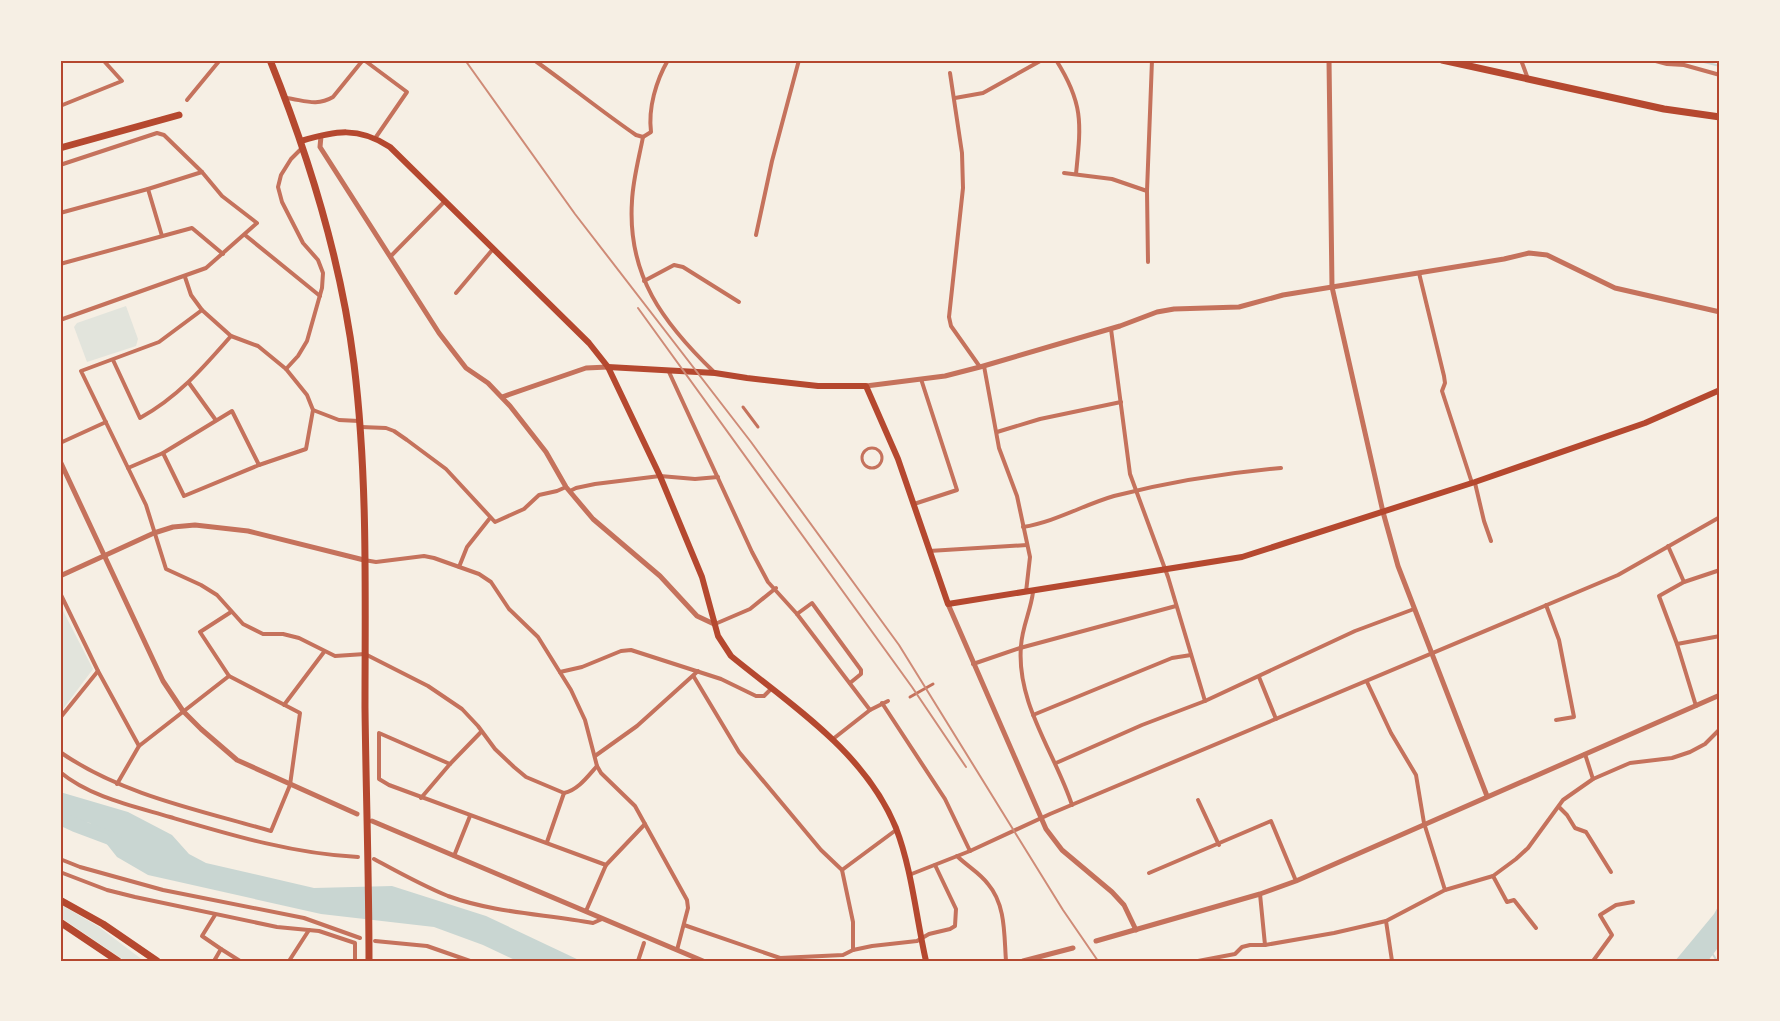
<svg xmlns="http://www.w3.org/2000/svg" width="1780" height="1021" font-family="'Open Sans',sans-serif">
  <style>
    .green { fill: #e2e4dc }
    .water { fill: #c9d6d2 }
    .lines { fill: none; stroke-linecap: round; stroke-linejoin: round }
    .stream { stroke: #c9d6d2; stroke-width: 2 }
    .river { stroke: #c9d6d2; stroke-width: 14 }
    .pedestrian { stroke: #c5725c; stroke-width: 3 }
    .minor { stroke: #c5725c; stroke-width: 4 }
    .tertiary { stroke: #c5725c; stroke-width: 5 }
    .secondary { stroke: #b5482f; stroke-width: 6 }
    .trunk { stroke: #b5482f; stroke-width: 7 }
    .rail { stroke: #cf8b77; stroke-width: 2 }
    .neatline { fill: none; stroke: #b5482f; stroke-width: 2 }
  </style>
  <rect width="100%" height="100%" fill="#f6efe4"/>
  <g class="green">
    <polygon points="126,306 138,339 136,346 87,362 74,327 77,323"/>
    <polygon points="60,605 93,669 60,713"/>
    <polygon points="60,904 99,927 144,961 125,961 60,917"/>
  </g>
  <g class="water">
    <polygon points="60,792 128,812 172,835 189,854 206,863 314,888 392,886 486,916 581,961 517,961 483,945 434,927 321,914 148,875 117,857 90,823 60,818"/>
    <polygon points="1720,903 1720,945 1708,961 1675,961 1714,914"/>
  </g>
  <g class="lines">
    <g class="stream">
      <polyline points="1696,60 1720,66"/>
      <polyline points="1712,953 1717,961"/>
    </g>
    <polyline class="river" points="60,818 75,825 115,840"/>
    <g class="pedestrian">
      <polyline points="743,407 758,427"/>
      <circle cx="872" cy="458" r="10"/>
      <polyline points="910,697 933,684"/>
    </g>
    <g class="minor">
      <polyline points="364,60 407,92 376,137"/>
      <path d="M534,60C568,84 601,111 636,135L643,137L651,132C648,108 656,81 668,60"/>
      <path d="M1056,60C1084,104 1081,124 1076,174"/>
      <polyline points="1521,60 1528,79"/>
      <polyline points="1652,60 1667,64 1684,65 1720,75"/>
      <polyline points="950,73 962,153 963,188 949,317 951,326 980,367"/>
      <path d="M286,98C304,100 316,107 333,97L363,60"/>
      <polyline points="955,98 983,93 1042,60"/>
      <polyline points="187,100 220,60"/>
      <polyline points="60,106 122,81 103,60"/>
      <path d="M643,137C639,158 633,179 632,201C627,275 663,323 714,372"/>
      <polyline points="60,165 157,133 164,135 202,172 222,196 257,223 206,268 60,320"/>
      <polyline points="1064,173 1112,179 1147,191"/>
      <polyline points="148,189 162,236"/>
      <polyline points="60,213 148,189 202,172"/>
      <polyline points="245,235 320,296"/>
      <polyline points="756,235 772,161 799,60"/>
      <polyline points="391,256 445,201"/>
      <polyline points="1148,262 1147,191 1152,60"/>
      <polyline points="60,264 192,228 223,254"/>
      <polyline points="1419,273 1444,376 1445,383 1442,391 1472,483"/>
      <polyline points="644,281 674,265 683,267 739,302"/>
      <polyline points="456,293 493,249"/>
      <path d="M202,310L159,342L81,371L146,505L166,569L201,585L217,595L243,624L263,634H283L299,638L335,656L365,654L428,686L462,709L478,726L495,749L514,767L526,777L564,793C578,790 588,776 597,766"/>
      <polyline points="1111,329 1130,474 1168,577 1205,701"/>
      <path d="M113,360L140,418C178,397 203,368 231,336"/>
      <polyline points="984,366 999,448 1017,496 1030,557 1026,592"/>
      <polyline points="286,369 298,356 307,341 322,288 323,273 318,260 303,243 282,202 278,187 281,175 291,159 302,148"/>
      <polyline points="669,372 752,552 768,582 797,614 870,710"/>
      <polyline points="189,383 215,419"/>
      <polyline points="313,410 339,420 359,421"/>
      <polyline points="361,427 386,428 394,431 407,440 446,469 495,522 524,509 539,495 557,491 566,487"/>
      <polyline points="997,432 1040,419 1121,402"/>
      <polyline points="60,443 106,422"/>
      <polyline points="163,453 184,496 259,465 306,449 313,410 307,395 286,369 258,346 231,336 202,310 191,295 185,277"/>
      <polyline points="128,468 163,453 232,411 259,465"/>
      <polyline points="1475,483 1484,521 1491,541"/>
      <polyline points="570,491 576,488 595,484 660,476 695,479 718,477"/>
      <polyline points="914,504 957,490 921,379"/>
      <path d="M1023,527C1055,522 1083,505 1114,496C1169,482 1225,473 1281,468"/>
      <polyline points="1668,546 1684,582"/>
      <polyline points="929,551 1027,545"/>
      <polyline points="364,560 376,562 424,556 434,558 479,574 491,582 509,609 538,637 571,690 585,720 597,766 601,773 635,806 687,900 688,908 677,950"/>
      <polyline points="459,567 467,547 490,518"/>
      <path d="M1033,592C1031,610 1022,627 1021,646C1016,703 1055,753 1072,805"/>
      <polyline points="60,593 98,671 139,746"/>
      <polyline points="1546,605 1559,640 1574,717 1556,720"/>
      <polyline points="797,614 812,603 861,670 861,674 850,683"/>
      <polyline points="715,624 750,609 776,588"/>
      <polyline points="1677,644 1720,636"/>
      <polyline points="973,664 1020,648 1176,606"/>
      <polyline points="560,672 582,667 621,651 631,650 721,679 756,696 764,696 771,689"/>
      <polyline points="694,677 739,752 821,850 842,870 853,922 853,950"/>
      <polyline points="1259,677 1276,719"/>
      <polyline points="1367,682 1391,733 1416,775 1424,823 1445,890"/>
      <polyline points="882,703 945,799 970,851"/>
      <polyline points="284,705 324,652"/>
      <polyline points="1696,706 1677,644 1659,596 1684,582 1720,570"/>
      <polyline points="1033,715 1172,658 1191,655"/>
      <polyline points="60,718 98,671"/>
      <polyline points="833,739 870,710 888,701"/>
      <path d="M60,752C122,795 199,810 271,831L290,785L300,713L229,676L200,632L231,612"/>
      <polyline points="1585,754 1593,779"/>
      <polyline points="595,756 637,726 698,671"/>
      <polyline points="1056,763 1142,725 1205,701 1355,631 1414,609"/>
      <polyline points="450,764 379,733 379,779 389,785 606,865"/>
      <path d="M60,772C90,797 133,806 170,817C231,835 294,854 358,857"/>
      <polyline points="117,784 139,746 229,676"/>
      <polyline points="421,798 450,764 481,732"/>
      <polyline points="1198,800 1219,845"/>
      <polyline points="1559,807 1567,815 1575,828 1586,832 1611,872"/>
      <polyline points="547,842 564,793"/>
      <polyline points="454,856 470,816"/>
      <path d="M957,856C967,866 980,873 988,884C1006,905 1004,935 1006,961"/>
      <polyline points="60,859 80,867 163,890 304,918 360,938"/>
      <path d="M374,859C398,872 423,886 448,896C494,913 546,914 593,923L602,919"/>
      <polyline points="842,870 896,830"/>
      <polyline points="60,872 107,890 135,897 277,927 319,931 355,943 355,961"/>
      <polyline points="1149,873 1271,821 1296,881"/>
      <polyline points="909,875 970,851 1050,814 1618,575 1720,517"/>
      <polyline points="1493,876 1507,902 1514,900 1536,928"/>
      <polyline points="1260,894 1265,945"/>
      <polyline points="586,911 606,865 645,824"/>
      <polyline points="1386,921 1392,961"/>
      <polyline points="684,925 780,958 843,955 853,950 872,946 917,941 929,934 950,929 955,926 956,909 935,865"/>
      <polyline points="375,941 427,946 470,961"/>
      <polyline points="221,949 240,961"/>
      <polyline points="214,961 221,949 202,936 215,915"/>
      <polyline points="289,961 309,930"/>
      <polyline points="638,961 644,943"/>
      <polyline points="1198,961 1235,954 1242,947 1250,945 1265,945 1334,933 1386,921 1445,890 1493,876 1516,859 1528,848 1563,800 1593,779 1630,763 1672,758 1690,752 1705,744 1720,729"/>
      <polyline points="1593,961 1612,935 1600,915 1616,905 1633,902"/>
    </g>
    <g class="tertiary">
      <polyline points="1329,60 1332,287 1383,512 1398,566 1487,796"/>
      <polyline points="321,136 320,147 439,333 466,368 488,383 510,406 546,452 566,487 593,519 660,576 697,616 714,624"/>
      <polyline points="866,386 945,376 980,367 1120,326 1157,312 1174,309 1239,307 1283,295 1504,259 1529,253 1547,255 1615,288 1720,312"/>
      <polyline points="502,397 586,368 608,367"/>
      <polyline points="60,461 163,681 183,711 201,729 237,760 357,814"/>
      <polyline points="60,576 154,533 173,527 195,525 248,531 364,560"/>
      <polyline points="948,604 1046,829 1062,850 1112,892 1124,905 1136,930"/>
      <polyline points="372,821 703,961"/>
      <polyline points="1096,941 1260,894 1296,881 1720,695"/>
      <polyline points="1023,961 1073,948"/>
    </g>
    <g class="secondary">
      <path d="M301,141C335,131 358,126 390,147L589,343L608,367L660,476L702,577L718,636L731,656C792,706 865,752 896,828C912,870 916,917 926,961"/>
      <polyline points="608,367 715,373 747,378 818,386 866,386 898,459 948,604 1242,557 1475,482 1645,423 1720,390"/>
    </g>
    <g class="trunk">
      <path d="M270,60C309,157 341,260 354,364C368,478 365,594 365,708C366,793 369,877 369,961"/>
      <polyline points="1442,60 1664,109 1720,117"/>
      <polyline points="60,148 179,115"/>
      <polyline points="60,900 103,924 157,961"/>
      <polyline points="60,922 118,961"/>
    </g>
    <g class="rail">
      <polyline points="465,60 575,214 751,442 899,645 1063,910 1098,961"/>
      <polyline points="638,308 912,687 966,767"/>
    </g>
  </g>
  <rect width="1780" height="1021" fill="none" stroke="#f6efe4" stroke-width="123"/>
  <rect x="62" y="62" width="1656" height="898" class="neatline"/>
</svg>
